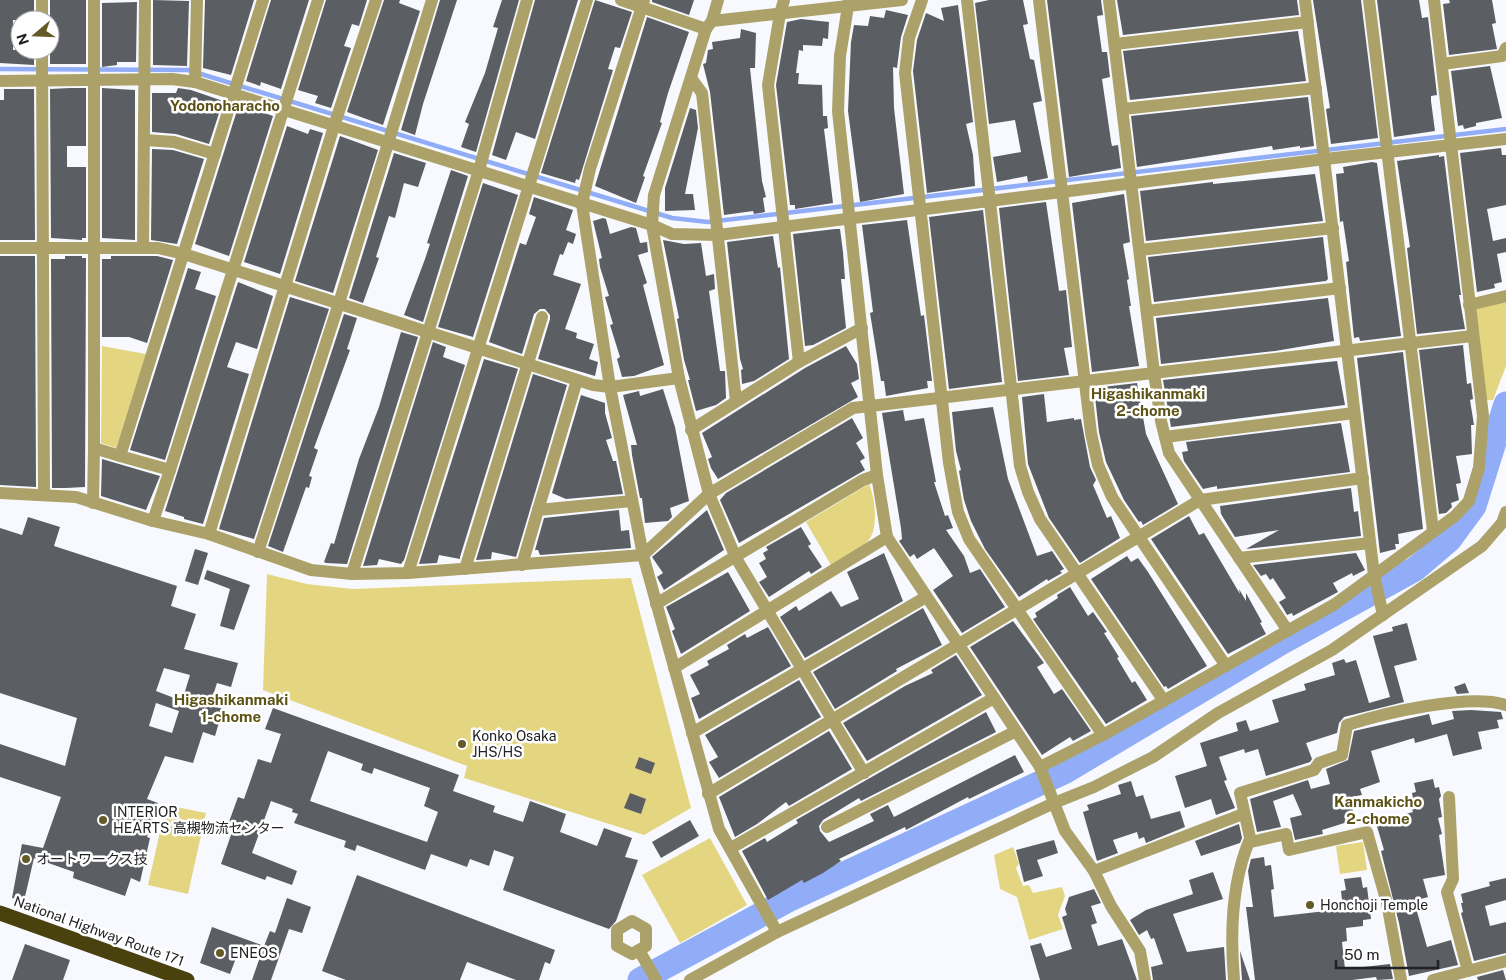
<svg xmlns="http://www.w3.org/2000/svg" width="1506" height="980" font-family="'Public Sans','Noto Sans JP',sans-serif">
  <style>
    .green { fill: #e4d681 }
    .lines { fill: none; stroke-linecap: round; stroke-linejoin: round }
    .stream { stroke: #91adf7; stroke-width: 4.5 }
    .river { stroke: #91adf7; stroke-width: 25 }
    .building { fill: #5b5e63; fill-rule: evenodd }
    .minor { stroke: #aca269; stroke-width: 12 }
    .highway { stroke: #49410e; stroke-width: 15 }
    .poi-dot { fill: #635a27; stroke: #fff; stroke-width: 2 }
    .labels { text-anchor: middle; dominant-baseline: central; stroke-width: 5; stroke-linejoin: round; paint-order: stroke }
    .poi-label { font-size: 14px; fill: #212225; stroke: #fff; text-anchor: start }
    .street-label { font-size: 14px; fill: #212225; stroke: #fff }
    .neighbourhood-label { font-size: 15px; font-weight: bold; fill: #5d5316; stroke: #fff }
  </style>
  <rect width="100%" height="100%" fill="#f7f9ff"/>
  <g class="green">
    <polygon points="1506,301 1506,366 1493,400 1486,400 1475,312 1479,305"/>
    <polygon points="102,346 146,354 116,448 101,443"/>
    <path d="M869,484C875,497 879,529 868,541C859,551 842,558 831,565L806,522Z"/>
    <polygon points="267,574 307,584 353,589 631,578 691,808 644,835 464,778 467,766 263,690"/>
    <polygon points="166,805 206,813 188,894 148,885"/>
    <polygon points="710,838 747,905 680,943 642,875"/>
    <polygon points="1363,842 1367,870 1340,874 1336,846"/>
    <polygon points="1013,847 1019,864 1016,868 1023,886 1029,885 1033,893 1062,887 1065,896 1058,915 1063,929 1029,940 1017,897 1000,889 994,855"/>
  </g>
  <g class="lines">
    <polyline class="stream" points="0,69 188,70 672,218 708,222 1506,129"/>
    <polyline class="river" points="640,980 788,900 1064,772 1282,642 1415,569 1449,540 1474,506 1506,404"/>
  </g>
  <g class="building">
    <polygon points="0,0 34,0 34,20 13,20 13,50 34,50 34,65 0,63"/>
    <rect x="50" y="0" width="36" height="64"/>
    <polygon points="153,0 189,1 187,66 153,65"/>
    <polygon points="205,0 254,0 231,75 203,68"/>
    <polygon points="271,0 309,0 281,89 261,82 260,86 246,81"/>
    <polygon points="326,0 367,0 359,26 352,24 344,46 351,48 331,108 315,103 318,96 298,90"/>
    <polygon points="384,0 400,0 399,3 420,11 383,125 347,112"/>
    <polygon points="440,0 457,0 423,104 415,135 401,130"/>
    <polygon points="502,0 519,0 476,152 461,147 469,124 465,122 485,73 498,28 493,27"/>
    <polygon points="535,0 578,0 535,139 516,132 506,160 492,155"/>
    <polygon points="595,0 632,12 620,48 615,47 608,69 613,70 579,180 576,179 575,183 541,173"/>
    <polygon points="652,0 694,0 689,15 652,2"/>
    <polygon points="989,0 1023,0 1028,24 1023,25 1030,59 1034,60 1042,101 1033,103 1048,178 1028,182 1027,176 997,182 993,157 1021,152 1015,120 989,124 975,3"/>
    <polygon points="1047,0 1101,0 1103,15 1097,16 1102,52 1107,52 1110,77 1102,79 1111,141 1112,146 1118,145 1121,168 1069,177"/>
    <polygon points="1117,0 1297,0 1299,15 1123,35"/>
    <polygon points="1313,0 1361,0 1378,138 1331,144 1326,109 1330,108"/>
    <polygon points="1377,0 1419,0 1422,18 1428,17 1437,95 1431,96 1431,101 1435,131 1394,137"/>
    <polygon points="1449,0 1492,0 1496,23 1492,24 1497,49 1449,55 1443,4 1450,3"/>
    <polygon points="137,2 136,62 117,62 117,65 102,67 102,3"/>
    <polygon points="958,5 973,122 966,124 973,155 975,186 927,193 913,71 917,40 926,13 944,21 941,8"/>
    <polygon points="886,10 908,15 901,37 897,68 893,67 894,108 904,194 860,202 848,111 851,42 854,25 868,26 870,16 884,18"/>
    <polygon points="647,17 689,32 668,93 660,122 662,123 643,176 645,177 636,203 595,186"/>
    <polygon points="801,19 829,22 828,39 823,38 822,46 803,45 803,51 799,50 796,73 799,73 798,84 822,85 823,116 827,116 828,128 824,129 833,203 795,209 795,205 790,205 776,85 787,22"/>
    <polygon points="741,29 756,33 755,68 750,68 762,181 766,197 763,198 765,212 754,214 753,211 724,215 710,92 703,64 706,63 708,50 713,49 712,42 740,38"/>
    <polygon points="1298,31 1306,81 1130,100 1123,51"/>
    <polygon points="1490,66 1502,118 1476,123 1476,126 1464,129 1463,125 1458,126 1451,71"/>
    <polygon points="70,88 86,88 86,146 67,146 67,167 86,167 86,238 82,238 82,240 51,238 50,89"/>
    <polygon points="102,88 135,90 135,240 102,238"/>
    <polygon points="178,88 191,90 223,101 209,144 176,134 152,132 152,93 176,93"/>
    <polygon points="4,89 34,89 35,240 0,240 0,100 4,100"/>
    <polygon points="1308,97 1314,146 1300,148 1300,146 1273,150 1272,146 1137,167 1131,116"/>
    <polygon points="239,104 273,116 229,256 195,244"/>
    <polygon points="690,108 696,110 698,128 685,194 693,194 695,210 665,211 665,188"/>
    <polygon points="287,126 308,134 310,129 323,133 280,274 244,262"/>
    <polygon points="340,136 378,150 333,293 295,281"/>
    <polygon points="1501,148 1502,155 1506,155 1506,205 1487,209 1493,241 1506,238 1506,252 1497,254 1502,282 1494,284 1495,288 1477,292 1460,153"/>
    <polygon points="152,149 173,150 204,159 177,244 151,240"/>
    <polygon points="394,153 426,163 418,187 404,183 395,218 389,216 376,257 379,258 363,303 349,298"/>
    <polygon points="1439,155 1439,157 1444,156 1461,295 1459,295 1465,329 1417,334 1407,248 1410,247 1397,161"/>
    <polygon points="1372,162 1377,163 1401,336 1360,341 1359,337 1354,338 1346,262 1349,261 1343,221 1340,222 1336,174 1344,173 1343,167"/>
    <polygon points="451,170 468,176 423,322 404,315 425,259 430,244 427,243"/>
    <polygon points="1315,174 1323,221 1146,241 1140,191 1213,182 1213,184"/>
    <polygon points="483,183 518,195 473,337 438,327"/>
    <polygon points="1124,194 1130,242 1123,244 1129,279 1127,280 1131,306 1129,306 1139,366 1092,372 1072,203"/>
    <polygon points="534,197 573,210 566,230 576,234 573,244 568,242 563,255 560,254 553,275 581,284 565,329 577,333 576,338 594,344 589,359 598,362 595,376 538,359 550,319 550,315 545,309 540,309 534,314 522,354 489,342 520,243 526,245 536,217 529,214"/>
    <polygon points="1046,202 1059,291 1066,290 1072,347 1064,348 1069,375 1018,381 999,208"/>
    <polygon points="983,210 1002,382 949,389 929,217"/>
    <polygon points="603,218 606,219 610,234 631,227 636,228 640,243 647,242 648,252 638,255 647,283 643,285 664,365 634,376 622,377 617,359 620,357 610,325 613,324 605,297 609,296 600,267 599,259 602,258 593,221"/>
    <polygon points="907,220 921,316 924,315 932,381 927,381 928,388 886,396 884,381 881,381 870,313 873,312 862,225"/>
    <polygon points="835,229 840,229 843,252 845,279 841,279 846,328 813,345 805,346 793,234"/>
    <polygon points="773,236 778,268 780,267 789,359 754,381 742,384 741,370 743,369 740,359 727,242"/>
    <polygon points="1323,237 1328,279 1326,281 1154,302 1148,257"/>
    <polygon points="663,240 684,244 701,243 706,276 714,274 715,289 709,291 720,371 725,371 726,398 716,405 696,411 688,380 690,380 684,360 677,319 679,318"/>
    <polygon points="0,256 35,256 36,487 0,485"/>
    <polygon points="65,256 82,256 82,258 86,258 85,487 66,488 52,488 51,259 65,259"/>
    <polygon points="111,256 157,256 173,260 147,343 129,337 102,337 102,259 111,259"/>
    <polygon points="188,268 201,272 195,289 216,296 165,460 130,450"/>
    <polygon points="238,282 273,296 257,349 236,342 227,367 249,374 203,524 184,519 184,517 165,511"/>
    <polygon points="290,297 329,309 254,539 219,529"/>
    <polygon points="1328,298 1334,341 1275,351 1161,364 1156,318"/>
    <polygon points="344,314 357,318 347,349 350,350 314,448 318,450 309,476 312,477 309,488 306,487 283,552 268,546"/>
    <polygon points="401,332 418,337 347,564 326,563 324,562 331,543 334,544 359,459 379,407"/>
    <polygon points="433,342 446,347 443,357 465,365 404,560 401,564 379,559 377,565 363,566"/>
    <polygon points="1463,345 1467,384 1471,383 1473,399 1470,400 1474,425 1471,425 1472,454 1456,456 1461,483 1456,484 1459,500 1451,503 1452,507 1446,513 1439,514 1419,350"/>
    <polygon points="846,346 857,364 859,379 851,383 858,397 718,479 711,468 708,459 712,457 702,433 805,368"/>
    <polygon points="1403,352 1423,529 1398,534 1399,544 1395,544 1396,549 1380,553 1357,358"/>
    <polygon points="484,359 518,369 460,557 460,559 439,555 437,563 419,564"/>
    <polygon points="1337,361 1345,405 1171,427 1163,380"/>
    <polygon points="533,374 567,385 516,557 492,552 491,559 476,560"/>
    <polygon points="1137,383 1146,434 1178,504 1143,525 1141,521 1139,522 1124,500 1106,462 1099,432 1094,388"/>
    <polygon points="663,389 675,427 689,501 670,508 672,517 668,521 645,523 642,498 640,498 632,455 631,445 637,445 623,395 639,391 640,396"/>
    <polygon points="1044,394 1047,422 1074,418 1074,420 1081,419 1090,467 1096,480 1093,485 1107,518 1111,516 1120,538 1080,563 1049,518 1028,464 1022,397"/>
    <polygon points="581,395 605,403 605,413 612,438 606,440 613,461 616,461 623,494 566,499 552,493"/>
    <polygon points="993,407 1008,479 1037,556 1052,551 1064,569 1060,571 1062,573 1048,581 1047,579 1019,597 985,549 971,521 964,500 959,471 961,470 956,451 952,412"/>
    <polygon points="903,410 905,421 924,418 936,482 934,482 945,516 948,515 953,528 946,530 964,556 970,573 980,569 1005,607 962,633 933,590 953,576 934,548 917,559 914,554 910,557 899,541 902,539 901,528 882,413"/>
    <polygon points="852,418 863,438 856,443 865,458 860,461 865,470 739,543 720,500 726,493"/>
    <polygon points="1341,423 1350,472 1217,489 1217,486 1203,489 1184,461 1182,452 1188,451 1186,442"/>
    <polygon points="102,459 160,476 146,510 101,496"/>
    <polygon points="1351,488 1354,512 1358,511 1361,536 1246,549 1279,530 1235,537 1221,514 1220,506"/>
    <polygon points="619,510 621,531 629,530 631,548 540,555 538,550 535,550 544,518"/>
    <polygon points="707,510 724,550 664,590 657,577 663,573 652,557"/>
    <polygon points="1189,516 1199,535 1204,533 1240,594 1239,589 1246,601 1246,593 1262,622 1260,623 1266,634 1228,654 1151,539"/>
    <path d="M28,517L60,527L54,546L177,586L171,606L196,614L184,649L238,663L231,687L217,683L210,705L223,709L215,736L203,732L193,763L165,756L147,799L158,803L147,837L150,838L140,882L131,878L125,896L73,878L74,872L34,858L24,901L12,898L22,844L43,848L61,797L0,777V744L65,766L77,718L0,693V528L22,535ZM164,668L190,675L182,701L156,691ZM156,703L179,711L172,733L149,726Z"/>
    <polygon points="801,527 811,544 808,546 822,567 811,574 809,571 769,597 759,582 767,577 759,563 766,559 763,553 768,550 766,547"/>
    <polygon points="195,549 208,553 198,585 185,581"/>
    <polygon points="884,553 903,601 805,658 780,617 796,606 799,611 831,591 841,607 859,599 847,572"/>
    <polygon points="1356,553 1365,570 1353,576 1352,573 1333,583 1338,592 1293,616 1292,613 1287,615 1283,608 1279,602 1286,598 1273,578 1270,580 1266,574 1261,576 1253,565"/>
    <polygon points="1127,556 1131,562 1138,558 1148,572 1207,666 1168,689 1166,686 1164,687 1091,579"/>
    <polygon points="207,570 250,585 234,630 220,626 230,589 204,579"/>
    <polygon points="728,572 750,611 681,654 672,631 675,629 666,607"/>
    <polygon points="1070,587 1088,616 1093,612 1107,632 1104,633 1119,657 1117,658 1132,683 1135,681 1147,700 1106,724 1033,619 1037,617 1035,613 1058,598 1057,595"/>
    <polygon points="923,608 942,645 896,669 897,671 835,709 813,672"/>
    <polygon points="1013,621 1044,663 1037,667 1054,694 1062,689 1091,731 1073,741 1070,737 1042,755 970,647"/>
    <polygon points="1407,623 1417,660 1394,666 1404,702 1344,717 1339,723 1337,733 1306,743 1312,759 1310,762 1266,776 1258,749 1245,753 1244,749 1219,757 1227,780 1224,781 1235,808 1216,815 1211,799 1185,808 1175,776 1207,766 1200,743 1238,731 1236,723 1246,720 1250,731 1279,722 1272,700 1306,690 1304,684 1335,675 1332,663 1344,659 1346,663 1356,660 1369,703 1390,697 1373,636 1393,631 1392,627"/>
    <polygon points="768,627 791,666 699,719 691,698 700,694 690,675 709,665 707,661 729,649 727,645 745,634 747,638"/>
    <polygon points="956,655 982,695 867,761 843,723 905,686 933,673 931,670"/>
    <polygon points="799,680 821,717 719,778 709,762 718,757 705,735"/>
    <polygon points="1465,683 1469,693 1457,694 1454,687"/>
    <path d="M273,708L459,775L453,791L495,806L493,812L523,822L530,801L566,814L560,832L597,846L604,828L632,838L625,857L638,860L616,921L609,929L503,890L514,857L494,850L489,866L470,859L467,867L431,854L425,870L357,845L355,851L344,847L346,841L294,823L298,814L292,812L293,809L271,801L252,853L297,871L292,885L267,876L265,880L221,864L232,832L226,830L238,797L244,799L258,759L271,763L281,734L265,729ZM328,751L363,764L361,770L372,774L374,768L430,788L424,806L438,812L427,842L310,801Z"/>
    <polygon points="1471,710 1501,712 1503,719 1497,720 1499,728 1478,732 1482,749 1453,756 1447,734 1415,743 1414,738 1371,751 1380,782 1360,789 1362,795 1351,797 1354,820 1322,830 1323,834 1295,840 1290,818 1302,815 1293,794 1273,801 1281,827 1257,832 1250,799 1308,780 1311,789 1330,784 1326,769 1348,760 1354,731 1429,714 1432,725 1454,719 1452,711"/>
    <polygon points="986,712 996,732 861,801 859,798 823,820 819,826 820,831 829,842 874,821 870,814 888,805 894,817 1015,755 1024,772 969,799 968,797 906,830 905,827 839,859 841,861 823,873 804,883 802,880 768,900 742,851 765,838 767,842 798,823 796,820"/>
    <polygon points="829,731 852,769 789,806 786,802 757,824 735,837 719,797"/>
    <polygon points="639,757 655,763 651,774 635,768"/>
    <polygon points="1433,779 1435,788 1439,787 1441,796 1439,799 1442,817 1438,818 1442,834 1439,835 1445,875 1423,879 1428,897 1414,901 1427,947 1451,940 1458,965 1409,976 1399,923 1381,851 1384,850 1376,823 1413,812 1412,809 1415,808 1412,793 1416,792 1414,783"/>
    <polygon points="1131,781 1136,797 1143,795 1151,819 1180,811 1185,827 1146,843 1144,837 1139,839 1137,832 1113,840 1118,853 1097,861 1083,812 1089,810 1087,805 1121,794 1118,785"/>
    <polygon points="630,793 646,799 641,814 624,808"/>
    <polygon points="690,820 699,836 661,858 652,842"/>
    <polygon points="1239,824 1242,838 1240,843 1201,856 1195,841"/>
    <polygon points="1054,840 1058,853 1037,860 1043,876 1024,882 1016,850"/>
    <polygon points="1264,857 1265,866 1271,865 1274,889 1271,890 1274,917 1343,909 1341,891 1346,890 1344,879 1361,877 1363,888 1367,887 1371,919 1363,920 1363,926 1346,928 1347,941 1342,942 1345,969 1390,964 1393,979 1377,980 1376,977 1352,980 1255,980 1246,907 1253,907 1248,871 1251,859"/>
    <polygon points="1213,872 1223,899 1173,914 1187,952 1224,947 1226,980 1153,980 1151,967 1163,964 1154,938 1151,939 1147,930 1139,935 1130,920 1146,910 1193,894 1189,880"/>
    <polygon points="357,875 555,950 550,964 545,962 539,980 516,980 467,962 460,980 346,980 322,971"/>
    <polygon points="1506,878 1506,900 1485,906 1490,926 1506,922 1506,953 1474,961 1461,913 1463,912 1461,903 1463,903 1461,894 1490,886 1489,882"/>
    <polygon points="1094,889 1101,903 1091,906 1097,923 1091,925 1098,946 1122,939 1137,980 1040,980 1030,946 1041,943 1046,957 1072,949 1062,917 1067,915 1065,909 1069,897"/>
    <polygon points="287,898 311,907 302,933 289,929 271,980 252,980 260,957 239,950 230,974 200,963 212,927 264,946 270,931 275,933"/>
    <polygon points="25,944 70,960 63,980 12,980"/>
    <polygon points="1240,951 1250,980 1242,980"/>
    <polygon points="1503,970 1506,980 1478,980 1477,977"/>
  </g>
  <g class="lines">
    <g class="minor">
      <polyline points="42,0 42,20"/>
      <polyline points="94,0 94,448"/>
      <polyline points="621,0 706,29 712,21 902,0"/>
      <polyline points="644,0 590,169 582,204 610,387 643,555 719,829 777,932"/>
      <polyline points="784,0 780,14 768,85 799,362"/>
      <polyline points="849,0 840,56 838,111 877,475 887,537 1040,767 1065,831 1094,871 1111,906 1140,951 1145,980"/>
      <polyline points="922,0 909,38 905,73 949,463 958,512 969,539 1103,735"/>
      <polyline points="967,0 1020,466 1028,492 1040,519 1164,701"/>
      <polyline points="1039,0 1091,433 1098,465 1112,497 1226,666"/>
      <polyline points="1109,0 1154,373 1161,421 1169,453 1288,631"/>
      <polyline points="1305,0 1374,575 1383,615"/>
      <polyline points="1369,0 1433,531"/>
      <polyline points="712,21 718,0"/>
      <polyline points="706,29 654,195 652,225 679,378 709,494 736,558 864,773"/>
      <polyline points="1115,44 1308,22"/>
      <polyline points="42,50 44,494"/>
      <polyline points="1442,64 1502,56 1506,48"/>
      <polyline points="691,78 702,93 736,401"/>
      <polyline points="0,81 172,79 195,82 652,225 672,234 718,235 1325,159 1506,139"/>
      <polyline points="195,82 197,0"/>
      <polyline points="1123,109 1316,88"/>
      <polyline points="145,140 174,142 215,154"/>
      <polyline points="0,248 158,248 184,254 593,385 610,387 679,378"/>
      <polyline points="143,248 145,0"/>
      <polyline points="1140,250 1333,228"/>
      <polyline points="1469,305 1506,296"/>
      <polyline points="1147,311 1340,288"/>
      <polyline points="691,430 799,362 862,328"/>
      <polyline points="1165,437 1354,413"/>
      <polyline points="120,456 170,470 153,521"/>
      <polyline points="170,470 318,0"/>
      <polyline points="0,493 76,497 153,521 209,534 311,570 352,574 408,573 643,555 709,494 853,408 1472,336"/>
      <polyline points="93,503 94,448 120,456 263,0"/>
      <polyline points="538,510 577,380"/>
      <polyline points="209,534 334,126 376,0"/>
      <polyline points="258,552 339,303 432,0"/>
      <polyline points="1239,558 1370,543"/>
      <polyline points="522,565 538,510 632,501"/>
      <polyline points="465,569 542,317"/>
      <polyline points="408,573 587,0"/>
      <polyline points="352,574 479,170 527,0"/>
      <polyline points="656,604 863,480 877,475"/>
      <polyline points="674,668 887,537"/>
      <polyline points="692,733 926,597"/>
      <polyline points="1040,767 1103,735 1335,604 1455,516 1469,501 1479,468 1483,416 1434,0"/>
      <polyline points="708,794 1200,500 1363,478"/>
      <polyline points="1449,797 1453,879 1447,892 1468,971"/>
      <polyline points="827,827 1016,731"/>
      <polyline points="731,848 994,698"/>
      <polyline points="1094,871 1243,814"/>
      <polygon points="632,921 646,929 646,946 632,954 617,946 617,930"/>
      <polyline points="639,950 656,980"/>
      <polyline points="690,980 777,932 1054,803 1094,787 1153,757 1218,713 1332,650 1482,546 1502,523 1506,512"/>
      <path d="M1234,980C1230,933 1231,883 1250,839"/>
      <path d="M1401,980L1387,903L1367,832L1289,850L1286,834L1251,842L1240,793L1314,770L1319,763L1342,755L1347,725C1384,713 1469,693 1506,705"/>
      <polyline points="1433,980 1506,961"/>
    </g>
    <polyline class="highway" points="0,913 187,980"/>
  </g>
  <g class="poi-dot">
    <circle cx="462" cy="744" r="5"/>
    <circle cx="103" cy="820" r="5"/>
    <circle cx="26" cy="859" r="5"/>
    <circle cx="1310" cy="905" r="5"/>
    <circle cx="220" cy="953" r="5"/>
  </g>
  <g class="labels">
    <g class="poi-label">
      <text x="472" y="736">Konko Osaka<tspan x="472" dy="16">JHS/HS</tspan></text>
      <text x="113" y="812">INTERIOR<tspan x="113" dy="16">HEARTS 高槻物流センター</tspan></text>
      <text x="36" y="859">オートワークス技</text>
      <text x="1320" y="905">Honchoji Temple</text>
      <text x="230" y="953">ENEOS</text>
    </g>
    <g class="street-label">
      <text transform="translate(99 931) rotate(20)">National Highway Route 171</text>
    </g>
    <g class="neighbourhood-label">
      <text x="225" y="105">Yodonoharacho</text>
      <text x="1148" y="393">Higashikanmaki<tspan x="1148" dy="17">2-chome</tspan></text>
      <text x="231" y="699">Higashikanmaki<tspan x="231" dy="17">1-chome</tspan></text>
      <text x="1378" y="801">Kanmakicho<tspan x="1378" dy="17">2-chome</tspan></text>
    </g>
  </g>
  <g transform="translate(35 35) rotate(251)"><circle r="24" fill="#ffffff" stroke="#a6a7a8"/>
  <path d="M0-4L9 19L0 12L-9 19Z" fill="#635a27"/>
  <text y="-8" font-size="14" font-weight="bold" text-anchor="middle" fill="#212225">N</text>
  </g>
  <path d="M1336 960v8h102v-8" fill="none" stroke="#212225" stroke-width="2.5"/>
  <text x="1344" y="960" font-size="15" fill="#212225" stroke="#ffffff" stroke-width="4" paint-order="stroke">50 m</text>
</svg>
